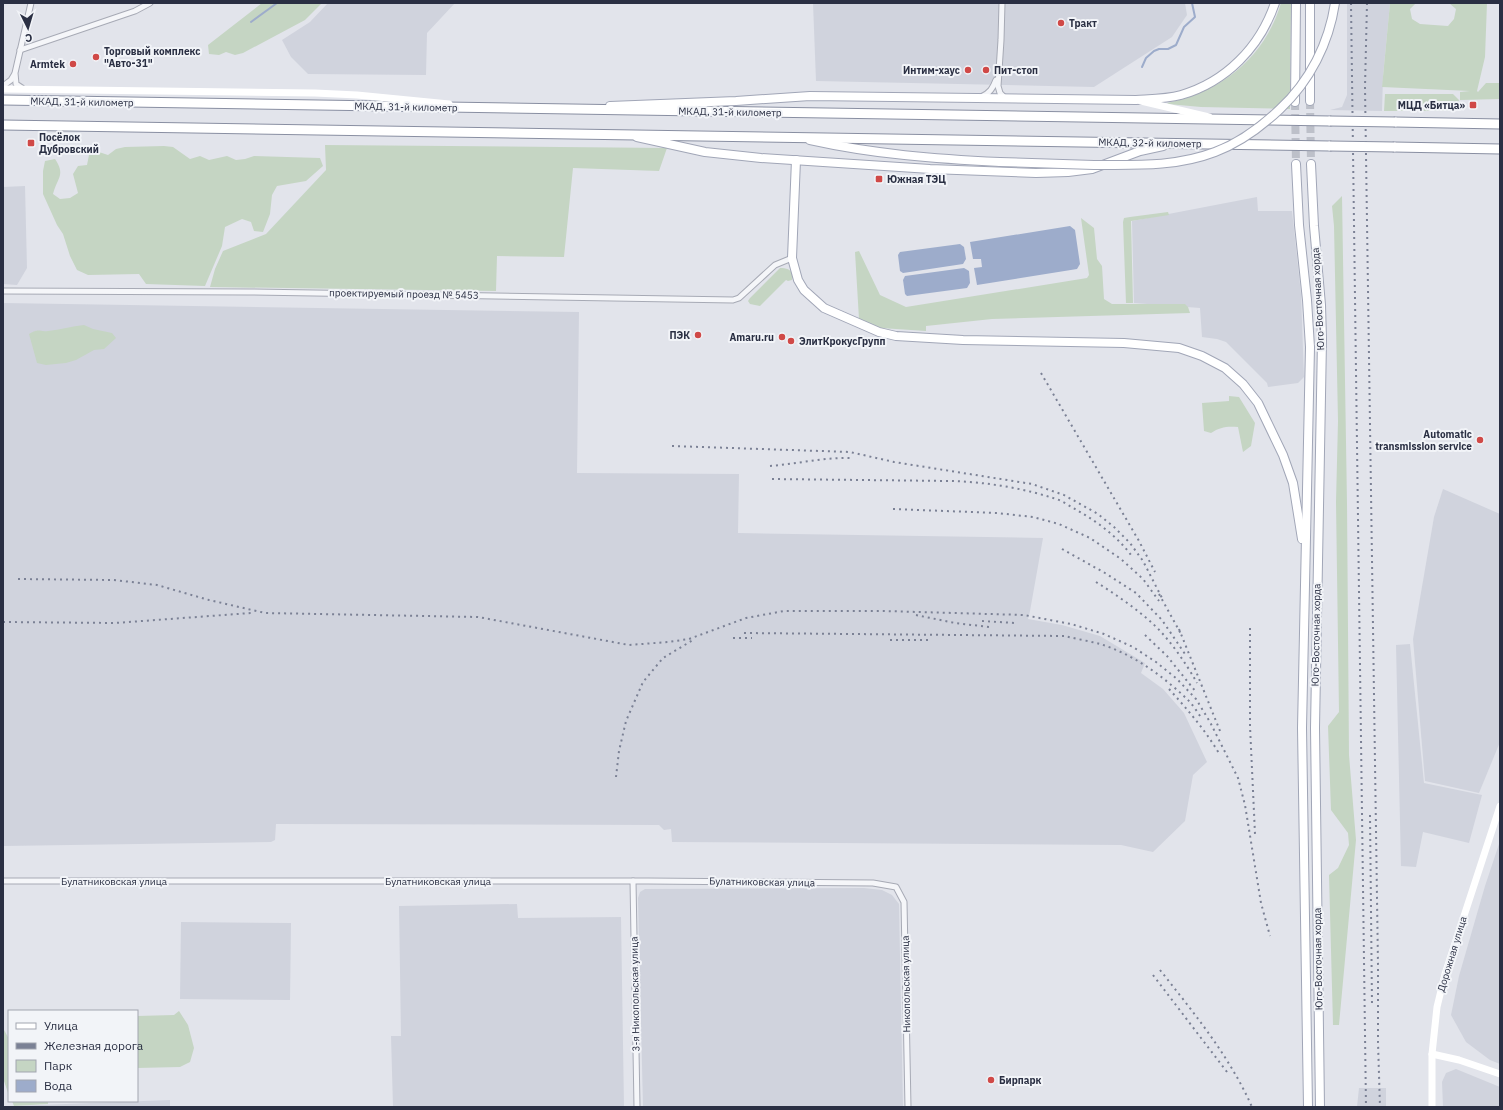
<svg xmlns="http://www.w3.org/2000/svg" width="1503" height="1110" font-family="'IBM Plex Sans',sans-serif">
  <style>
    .built { fill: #d0d3dd }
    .green { fill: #c5d5c3 }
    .water { fill: #9daccb }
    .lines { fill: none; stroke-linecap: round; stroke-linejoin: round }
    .stream { stroke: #9daccb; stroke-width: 2 }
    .primary-tunnel { stroke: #bdc0c9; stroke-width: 8; stroke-dasharray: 8 4; stroke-linecap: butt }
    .street-casing { stroke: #a7aab5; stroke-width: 7 }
    .primary-casing { stroke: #a1a6b7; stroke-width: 10 }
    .highway-casing { stroke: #898fa2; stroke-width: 11 }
    .street { stroke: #f5f6f9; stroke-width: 5 }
    .secondary { stroke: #fff; stroke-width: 7 }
    .primary { stroke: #fff; stroke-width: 8 }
    .highway { stroke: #fff; stroke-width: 9 }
    .rail { stroke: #7b8195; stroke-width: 2; stroke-dasharray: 2 4; stroke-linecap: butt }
    .primary-bridge-casing { stroke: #a1a6b7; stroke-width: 10; stroke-linecap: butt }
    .highway-bridge-casing { stroke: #898fa2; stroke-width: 11; stroke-linecap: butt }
    .primary-bridge { stroke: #fff; stroke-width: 8 }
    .highway-bridge { stroke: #fff; stroke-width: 9 }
    .poi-dot { fill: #d04947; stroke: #f2f4f8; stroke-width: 1.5 }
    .labels { text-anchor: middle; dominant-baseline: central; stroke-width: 4; stroke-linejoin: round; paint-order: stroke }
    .poi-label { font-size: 10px; font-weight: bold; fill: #2a2f43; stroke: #f2f4f8; text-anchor: start }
    .street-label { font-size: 10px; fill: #2a2f43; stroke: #f2f4f8 }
  </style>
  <rect width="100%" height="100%" fill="#e2e4eb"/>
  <g class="built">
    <polygon points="328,3 455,3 427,33 426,75 308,74 291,57 282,40 310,22"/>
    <polygon points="813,3 1185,3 1187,15 1172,37 1094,87 816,81"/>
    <polygon points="1347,3 1390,3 1383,76 1382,111 1330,110 1342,107 1347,95"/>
    <polygon points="25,186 27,268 17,285 3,284 3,187"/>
    <polygon points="1257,197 1258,211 1292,211 1301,294 1304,377 1298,383 1268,387 1267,383 1226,342 1217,339 1202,337 1200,308 1134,303 1132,221"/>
    <polygon points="3,303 579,312 577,473 739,474 738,533 1043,538 1030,611 1028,619 1062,625 1100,636 1145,663 1141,673 1163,689 1184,713 1207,762 1193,775 1185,821 1153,852 1121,845 672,842 671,829 664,830 659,825 276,824 275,840 271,842 3,846"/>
    <polygon points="1443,489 1500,514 1500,742 1479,793 1425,781 1413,639 1434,517"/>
    <polygon points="1410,644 1424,783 1482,795 1469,843 1423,832 1416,867 1401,866 1396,645"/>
    <polygon points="1500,841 1500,1064 1490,1060 1466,1042 1451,1015 1459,976 1485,886"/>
    <polygon points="864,888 882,890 892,895 899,904 903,1107 643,1107 638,898 640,892 645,889"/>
    <polygon points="517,904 518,918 621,917 624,1107 393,1107 391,1036 401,1036 399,906"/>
    <polygon points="181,922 291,923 290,1000 180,999"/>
    <polygon points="1456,1069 1500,1087 1500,1107 1443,1107 1442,1082 1446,1073"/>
    <polygon points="1359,1088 1386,1088 1386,1107 1357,1107"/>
    <polygon points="170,1100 170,1107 15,1107 14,1106"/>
  </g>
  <g class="green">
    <polygon points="262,3 322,3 305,20 243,53 235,55 226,52 219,55 209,54 208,45"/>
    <path d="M1281,3H1291L1290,109L1201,107L1168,104L1167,103C1222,92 1265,57 1281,3Z"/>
    <polygon points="1390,3 1416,3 1410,9 1412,19 1420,24 1448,26 1454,19 1456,9 1449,3 1487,3 1485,57 1477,91 1478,92 1486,83 1500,83 1500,99 1460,100 1460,92 1470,91 1382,87"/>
    <polygon points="1385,94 1453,94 1459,100 1455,111 1384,111"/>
    <polygon points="325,145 667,148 659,171 573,168 564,257 497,256 496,291 210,287 215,269 223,251 266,234 326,170"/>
    <path d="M164,146L173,147L190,159L200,156L209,160L227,156L236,160L245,159L254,156L320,158L323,166L306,181L277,186L272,195L270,214L263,232L254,231L251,222L242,219L225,227L222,246L205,286L146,284L139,274L88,275L77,270L70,256L63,234L57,225L43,194V171L45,161L55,159C66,175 57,178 53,194L60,199L70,198L78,193L73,174L78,166L87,165L89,155L99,152L108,155L116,149L125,147Z"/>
    <polygon points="1342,196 1347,503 1349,755 1356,840 1339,1025 1333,1025 1329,875 1338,868 1349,845 1348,833 1331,810 1328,726 1339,712 1336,502 1338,421 1334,226 1332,206"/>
    <polygon points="1168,212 1169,215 1131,221 1133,303 1126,303 1123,222 1124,218 1130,217"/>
    <polygon points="1081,218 1094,228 1097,259 1102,266 1104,299 1112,304 1185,304 1188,307 1190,313 992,319 926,326 926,331 881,328 859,319 855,252 859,251 880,295 906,307 1087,278 1089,275"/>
    <path d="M780,268C786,268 791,269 793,275L792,280L788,281L786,280L760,306L750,304L748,301L750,298Z"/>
    <path d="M84,325L93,329L112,333L116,338L104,349L94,350L76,360L66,363L46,365L37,363L29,334C40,328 38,332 48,331C60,330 72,326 84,325Z"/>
    <path d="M1229,396L1239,397L1255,423L1251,446L1243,452L1238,427C1227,426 1220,427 1211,433L1204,431L1202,403L1229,401Z"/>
    <polygon points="179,1011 188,1025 194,1048 190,1062 180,1067 137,1068 137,1016 174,1015"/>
    <polygon points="3,1028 9,1039 9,1096 3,1078"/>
    <polygon points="12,1101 48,1101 48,1104 14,1106"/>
  </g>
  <g class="water">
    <polygon points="1070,226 1075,230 1080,264 1077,269 977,285 974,268 982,267 981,259 973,259 970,242"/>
    <polygon points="960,244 964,247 966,259 963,264 903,273 900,271 898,255 900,252"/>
    <polygon points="964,268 969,271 970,283 967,288 907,296 905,294 903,280 905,276"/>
  </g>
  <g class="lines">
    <g class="stream">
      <polyline points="251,22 277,3"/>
      <polyline points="1142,67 1146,58 1154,51 1159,49 1168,49 1176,45 1184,27 1195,17 1192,3"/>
    </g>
    <g class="primary-tunnel">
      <polyline points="1310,101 1311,164"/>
      <polyline points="1295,102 1296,164"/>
    </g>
    <g class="street-casing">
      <g id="street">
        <polyline points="1002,3 1001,40 998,86 1000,93 1004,97"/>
        <polyline points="20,50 135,11 150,3"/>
        <polyline points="3,86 11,80 14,75"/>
        <polyline points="22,88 16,84 15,73 31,3"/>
        <path d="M981,97C990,93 993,88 996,80"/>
        <polyline points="3,291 249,292 733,300 739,298 775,265 792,258"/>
        <polyline points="3,881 648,881 873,883 896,887 904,902 908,1107"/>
        <polyline points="633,881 637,1107"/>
      </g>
    </g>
    <g class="primary-casing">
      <g id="primary">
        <polyline points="1310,3 1310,101"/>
        <polyline points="1295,102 1296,3"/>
        <path d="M610,106L736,101L810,96L1136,100C1151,99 1166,99 1181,95C1226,82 1260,47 1275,3"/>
        <polyline points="637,137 705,152 761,158 930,169 1036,173 1068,172 1092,169 1140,151 1163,146"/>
        <path d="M810,140C873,154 936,159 1000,162"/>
        <polyline points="796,160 792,258 798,280 804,290 824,308 879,332 896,336 963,340 1124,343 1179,348 1202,356 1225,368 1243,384 1258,403 1283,455 1293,483 1302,539"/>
        <polyline points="1296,164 1299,225 1307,300 1310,347 1302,728 1308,1107"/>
        <polyline points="1311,164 1314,226 1321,305 1322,340 1315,728 1320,1107"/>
      </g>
    </g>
    <g class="highway-casing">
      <g id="highway">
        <polyline points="3,100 1330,121"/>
        <polyline points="1395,122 1500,124"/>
        <polyline points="3,125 1330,146"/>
        <polyline points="1394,147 1500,149"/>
      </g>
    </g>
    <use href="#street" class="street"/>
    <g class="secondary">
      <polyline points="3,89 315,93 357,95 449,104"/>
      <polyline points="1141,101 1209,117"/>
      <polyline points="1432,1054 1459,1060 1500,1074"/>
      <polyline points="1432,1107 1432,1054 1437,1007 1445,974 1500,806"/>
    </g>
    <use href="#primary" class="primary"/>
    <use href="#highway" class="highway"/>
    <g class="rail">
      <polyline points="1351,3 1366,1107"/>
      <polyline points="1367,3 1365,87 1378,965 1378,1042 1380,1107"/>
      <polyline points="1041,373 1139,541 1155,572"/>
      <polyline points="672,446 850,452 894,462 1032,484 1064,495 1098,514 1114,527 1130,543 1143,561 1162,598"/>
      <path d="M770,466C797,464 824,457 852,458"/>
      <path d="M772,479L951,481C986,482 1023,488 1056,499C1063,501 1069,506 1075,509C1096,521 1116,535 1131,555"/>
      <polyline points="893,509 997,513 1033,517 1059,524 1090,538 1121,559 1143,579 1159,601"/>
      <polyline points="1062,549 1105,573 1136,593 1162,620 1185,654"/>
      <polyline points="18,579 114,580 157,585 209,600 265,613 478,617 629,645 668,642 689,639 746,618 784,611 884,611 1024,615 1071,624 1104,634 1133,647 1156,662 1177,679 1196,699 1210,722 1238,778 1245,805 1261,903 1270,936"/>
      <path d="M1096,582C1115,594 1134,607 1151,622C1168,637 1186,663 1197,683"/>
      <polyline points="1159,594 1181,634"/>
      <polyline points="916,615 955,623 989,627"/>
      <polyline points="982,621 1014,623"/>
      <polyline points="3,622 115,623 251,613"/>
      <polyline points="1250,628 1250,726 1255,834"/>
      <polyline points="1179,629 1220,731"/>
      <path d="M744,633L1065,636C1076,639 1089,641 1100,644C1133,654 1163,676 1188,700C1193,705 1198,713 1202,719"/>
      <polyline points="1145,635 1167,656 1196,692"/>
      <polyline points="733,638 752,638"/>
      <polyline points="890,640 930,640"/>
      <path d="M1169,689C1188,710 1206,731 1220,755"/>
      <polyline points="616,777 619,751 626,721 643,682 663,658 693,640"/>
      <polyline points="1370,815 1372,1005"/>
      <path d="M1160,970C1194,1013 1230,1057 1252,1107"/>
      <polyline points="1153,975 1227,1072"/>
    </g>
    <g class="primary-bridge-casing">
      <path id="primary-bridge" d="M1000,162C1032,163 1063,164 1094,165C1135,165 1176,167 1215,152C1239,143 1261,127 1280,109C1310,81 1329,43 1335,3"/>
    </g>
    <g class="highway-bridge-casing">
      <g id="highway-bridge">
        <polyline points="1330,121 1395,122"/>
        <polyline points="1330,146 1394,147"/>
      </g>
    </g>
    <use href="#primary-bridge" class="primary-bridge"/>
    <use href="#highway-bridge" class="highway-bridge"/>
  </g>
  <g class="poi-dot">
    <circle cx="1061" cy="23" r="4"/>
    <circle cx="96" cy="57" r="4"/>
    <circle cx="73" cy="64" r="4"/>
    <circle cx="968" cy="70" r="4"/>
    <circle cx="986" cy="70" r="4"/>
    <rect x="1469" y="101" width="8" height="8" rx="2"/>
    <rect x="27" y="139" width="8" height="8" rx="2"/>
    <rect x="875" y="175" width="8" height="8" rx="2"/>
    <circle cx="698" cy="335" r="4"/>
    <circle cx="782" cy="337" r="4"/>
    <circle cx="791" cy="341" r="4"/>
    <circle cx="1480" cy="440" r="4"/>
    <circle cx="991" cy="1080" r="4"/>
  </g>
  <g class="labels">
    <g class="poi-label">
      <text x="1069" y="23">Тракт</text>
      <text x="104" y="51">Торговый комплекс<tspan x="104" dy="12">"Авто-31"</tspan></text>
      <text x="65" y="64" text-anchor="end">Armtek</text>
      <text x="960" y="70" text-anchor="end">Интим-хаус</text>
      <text x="994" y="70">Пит-стоп</text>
      <text x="1465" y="105" text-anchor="end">МЦД «Битца»</text>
      <text x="39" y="137">Посёлок<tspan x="39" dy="12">Дубровский</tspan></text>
      <text x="887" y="179">Южная ТЭЦ</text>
      <text x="690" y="335" text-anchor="end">ПЭК</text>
      <text x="774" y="337" text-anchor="end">Amaru.ru</text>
      <text x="799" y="341">ЭлитКрокусГрупп</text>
      <text x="1472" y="434" text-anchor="end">Automatic<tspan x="1472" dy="12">transmission service</tspan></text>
      <text x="999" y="1080">Бирпарк</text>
    </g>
    <g class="street-label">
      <text transform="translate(82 102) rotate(1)">МКАД, 31-й километр</text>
      <text transform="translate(406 107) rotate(1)">МКАД, 31-й километр</text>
      <text transform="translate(730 112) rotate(1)">МКАД, 31-й километр</text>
      <text transform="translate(1150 143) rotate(1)">МКАД, 32-й километр</text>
      <text transform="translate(404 294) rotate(1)">проектируемый проезд № 5453</text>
      <text transform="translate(1318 299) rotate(-93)">Юго-Восточная хорда</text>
      <text transform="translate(1316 635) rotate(-89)">Юго-Восточная хорда</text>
      <text x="114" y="881">Булатниковская улица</text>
      <text x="438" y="881">Булатниковская улица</text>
      <text transform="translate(762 882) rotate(1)">Булатниковская улица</text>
      <text transform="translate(1452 954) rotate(-73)">Дорожная улица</text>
      <text transform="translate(1318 959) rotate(-91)">Юго-Восточная хорда</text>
      <text transform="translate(906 984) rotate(-91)">Никопольская улица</text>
      <text transform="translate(635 994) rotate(-91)">3-я Никопольская улица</text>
    </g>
  </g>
  <rect width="1503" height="1110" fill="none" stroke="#2a2f43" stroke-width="8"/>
  <rect x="8" y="1010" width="130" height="92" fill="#f2f4f8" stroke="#a2a5b0"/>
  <rect x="16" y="1023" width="20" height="6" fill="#ffffff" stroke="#a2a5b0"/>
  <text x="44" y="1030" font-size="12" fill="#2a2f43">Улица</text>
  <rect x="16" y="1043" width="20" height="6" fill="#7b8195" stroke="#a2a5b0"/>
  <text x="44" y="1050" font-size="12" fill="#2a2f43">Железная дорога</text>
  <rect x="16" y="1060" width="20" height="12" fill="#c5d5c3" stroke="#a2a5b0"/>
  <text x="44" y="1070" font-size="12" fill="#2a2f43">Парк</text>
  <rect x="16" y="1080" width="20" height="12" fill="#9daccb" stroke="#a2a5b0"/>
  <text x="44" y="1090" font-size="12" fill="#2a2f43">Вода</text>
  <g transform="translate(28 28) rotate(175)" stroke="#f2f4f8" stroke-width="3" paint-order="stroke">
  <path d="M0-3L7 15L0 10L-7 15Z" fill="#2a2f43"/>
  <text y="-6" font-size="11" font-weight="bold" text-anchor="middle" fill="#2a2f43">С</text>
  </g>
</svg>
